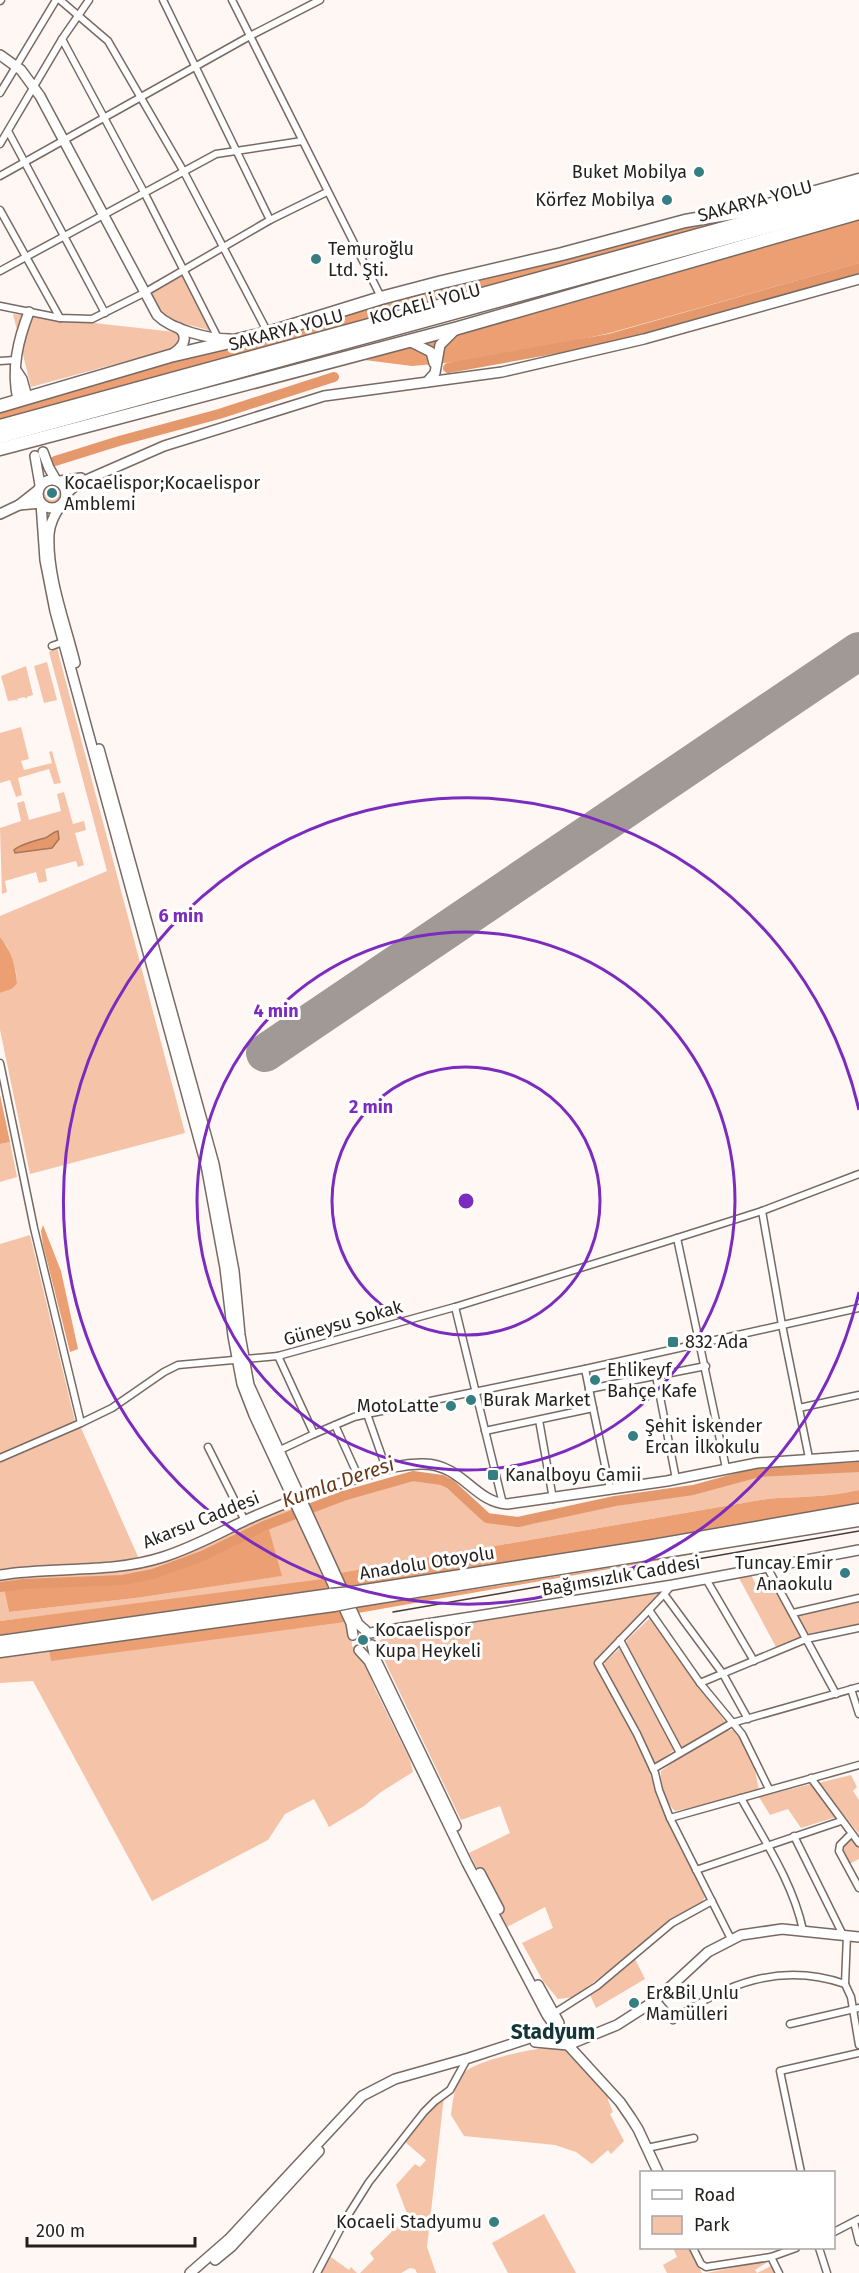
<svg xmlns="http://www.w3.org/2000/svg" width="859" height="2273" font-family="'Fira Sans',sans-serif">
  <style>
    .green { fill: #f5c3a7 }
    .forest { fill: #eb9f72 }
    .water { fill: #e4986c; stroke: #ab7454; stroke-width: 1.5 }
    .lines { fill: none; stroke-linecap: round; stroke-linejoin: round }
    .river { stroke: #e4986c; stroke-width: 10 }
    .runway { stroke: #a09996; stroke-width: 38 }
    .street-casing { stroke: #786a62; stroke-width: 9 }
    .secondary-casing { stroke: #786a62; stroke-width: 12 }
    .highway-casing { stroke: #786a62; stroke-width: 15 }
    .street { stroke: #fff; stroke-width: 6 }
    .secondary { stroke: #fff; stroke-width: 9 }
    .highway { stroke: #fff; stroke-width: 12 }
    .tram { stroke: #423b38; stroke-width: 1.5 }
    .highway-bridge-casing { stroke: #786a62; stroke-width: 15; stroke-linecap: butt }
    .highway-bridge { stroke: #fff; stroke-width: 12 }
    .ring { fill: none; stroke: #7b2cbf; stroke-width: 3 }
    .poi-dot { fill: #357e82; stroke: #fff; stroke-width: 2 }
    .labels { text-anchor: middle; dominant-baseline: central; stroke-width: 6; stroke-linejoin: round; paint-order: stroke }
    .poi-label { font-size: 18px; fill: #251f1c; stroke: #fff; text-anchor: start }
    .street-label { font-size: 18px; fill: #251f1c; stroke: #fff }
    .water-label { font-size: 20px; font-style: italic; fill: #693818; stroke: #fff }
    .quarter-label { font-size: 21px; font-weight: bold; fill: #143638; stroke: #fff }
    .centre { fill: #7b2cbf; stroke: #fff; stroke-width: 3 }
    .ring-label { font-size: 18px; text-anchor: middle; font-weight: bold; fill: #7b2cbf; stroke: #fff; stroke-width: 6; stroke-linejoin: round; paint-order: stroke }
  </style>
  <rect width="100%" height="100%" fill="#fef7f4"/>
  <g class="green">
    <polygon points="183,275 212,331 170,320 163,316 148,294"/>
    <polygon points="13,314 175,332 180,339 174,348 31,387"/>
    <circle cx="52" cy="494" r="13"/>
    <polygon points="57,648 185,1133 30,1174 0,1030 0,993 12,989 17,984 16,971 7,946 0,937 0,916 107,871 49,652"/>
    <polygon points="47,662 57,700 44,703 34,666"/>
    <polygon points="26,666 33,695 27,697 27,699 24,697 17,699 18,701 15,700 8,701 1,676"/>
    <polygon points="21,727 29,759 21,761 24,770 52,763 49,752 52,751 61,783 54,784 49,769 18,778 22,795 16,797 10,780 0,783 0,733"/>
    <polygon points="64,792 73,824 84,821 86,830 75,833 84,865 78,867 76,861 45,869 47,881 39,883 36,872 5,881 7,892 2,894 0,828 21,821 17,803 24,801 29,820 61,811 57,794"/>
    <polygon points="10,1142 17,1177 0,1182 0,1144"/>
    <polygon points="30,1235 75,1421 81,1428 139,1559 0,1571 0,1244"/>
    <path d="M859,1470V1490C832,1496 806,1497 778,1498C762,1499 746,1503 731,1505L339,1573L311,1513L382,1486L413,1478L439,1482L487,1521L501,1524H533L588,1510L688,1493L763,1474Z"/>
    <polygon points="291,1501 295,1509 203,1552 156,1570 125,1576 23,1580 0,1583 0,1579 140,1563"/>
    <polygon points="299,1518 328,1580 0,1621 0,1590 4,1589 9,1612 136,1598 281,1576 269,1529"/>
    <polygon points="751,1575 759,1590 773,1587 801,1637 776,1647 739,1578"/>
    <polygon points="662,1591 593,1663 625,1718 649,1769 657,1798 705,1897 702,1902 670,1919 620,1962 574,1997 558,1999 543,1981 522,1943 553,1928 545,1907 507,1927 469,1853 510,1833 500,1806 461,1820 376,1643 382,1639 404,1634"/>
    <polygon points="859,1601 859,1624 807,1634 796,1614"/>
    <polygon points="651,1617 726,1723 682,1749 626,1643 627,1640"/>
    <polygon points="346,1622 351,1634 352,1646 363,1658 375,1689 410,1760 413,1772 381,1792 364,1806 329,1827 314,1799 285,1814 268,1840 152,1901 33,1681 0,1683 0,1658 49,1651 51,1660"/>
    <polygon points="620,1648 674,1750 658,1762 656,1763 652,1759 604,1666 605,1662"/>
    <path d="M735,1729L754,1765L759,1790L700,1806L675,1811C665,1802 660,1783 661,1771L682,1756L727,1731Z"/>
    <polygon points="851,1775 857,1787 853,1791 859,1800 859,1834 818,1783"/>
    <polygon points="811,1784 836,1817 801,1828 788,1809 770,1815 759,1797"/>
    <polygon points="850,1838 859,1847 859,1859 849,1864 842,1852 842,1846"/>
    <polygon points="635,1959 645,1979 596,2008 590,1995"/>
    <path d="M543,2048L568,2049L609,2093L608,2100L613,2112L610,2114L624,2141L611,2154L608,2150L592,2164L576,2152L555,2145L464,2136L451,2115C453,2102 454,2081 466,2071C481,2060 523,2051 543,2048Z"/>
    <polygon points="444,2096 427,2247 436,2273 417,2273 415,2269 410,2268 401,2273 360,2273 374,2259 370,2253 408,2216 396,2185 415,2164 420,2167 426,2160 404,2141 421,2120"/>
    <polygon points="544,2214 576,2273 508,2273 492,2243"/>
    <polygon points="673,2248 690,2248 702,2273 667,2273 663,2265 677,2257"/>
    <polygon points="328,2255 349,2270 351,2267 357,2273 319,2273"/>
    <polygon points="765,2261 766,2263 755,2270 757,2273 771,2266 775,2273 707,2273"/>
  </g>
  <g class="forest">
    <polygon points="859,217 859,263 610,333 522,352 478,360 412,366 349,358"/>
    <polygon points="713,219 711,227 0,422 0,411 379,302"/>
    <path d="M0,937C11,950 16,967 17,984L12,989L0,993Z"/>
    <polygon points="0,1095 10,1142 0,1144"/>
    <polygon points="43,1225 61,1271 78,1349 70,1352 43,1245 41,1231"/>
    <path d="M859,1490V1504L515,1562L346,1587L339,1573L731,1505C746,1503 762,1499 778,1498C806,1497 832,1496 859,1490Z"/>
    <polygon points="859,1525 358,1613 355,1608 572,1574"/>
    <polygon points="269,1529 282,1576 136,1598 9,1612 4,1589 134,1582 187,1566"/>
    <polygon points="323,1579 328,1580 332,1589 0,1635 0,1621"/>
    <polygon points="341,1610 346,1622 51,1661 49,1651"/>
  </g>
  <path class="water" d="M58,831L59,839L52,848L15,853L14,850C20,845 37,840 45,838C51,836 52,832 58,831Z"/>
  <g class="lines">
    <g class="river">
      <polyline points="448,368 609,339 859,268"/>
      <polyline points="55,461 119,441 219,414 334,377"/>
      <polyline points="0,1587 23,1584 123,1580 153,1574 202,1556 264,1526 343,1496 413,1476 442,1480 450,1484 487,1518 518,1522 615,1501 693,1490 759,1472 859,1467"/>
    </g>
    <polyline class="runway" points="265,1053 859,651"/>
    <g class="street-casing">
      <g id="street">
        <polyline points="60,0 108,41 184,172 268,333"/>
        <polyline points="163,0 270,220"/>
        <polyline points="232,0 381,297"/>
        <polyline points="0,1 1,0"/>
        <polyline points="62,39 145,194 218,338"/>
        <polyline points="0,93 56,0"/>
        <polyline points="8,131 105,313"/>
        <polyline points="0,144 62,39 89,0"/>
        <polyline points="0,176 250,36 320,0"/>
        <polyline points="0,210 60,318"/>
        <polyline points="0,271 216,154 302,141"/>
        <polyline points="0,306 60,318 92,319 144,293 270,220 327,192"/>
        <polyline points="0,361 15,360"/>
        <polyline points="52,646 63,642"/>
        <polyline points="0,1063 34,1228 81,1423 112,1408 164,1372 178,1365 278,1356"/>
        <polyline points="859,1174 762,1211 677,1238 455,1307 278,1356 314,1434 354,1417 367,1414 585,1369 859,1308"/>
        <polyline points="762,1211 782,1325 809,1458"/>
        <polyline points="677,1238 726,1468"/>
        <polyline points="455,1307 503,1504"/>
        <polyline points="585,1369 593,1408"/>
        <polyline points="656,1376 676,1479"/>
        <polyline points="589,1389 706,1366"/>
        <polyline points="799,1408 859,1395"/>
        <polyline points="367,1414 386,1468"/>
        <polyline points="539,1420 553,1499"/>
        <polyline points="335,1425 359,1478"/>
        <polyline points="485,1431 593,1408 610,1489"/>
        <polyline points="208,1447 245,1521"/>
        <polyline points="278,1451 314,1434"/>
        <polyline points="0,1458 81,1423"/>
        <polyline points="767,1567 836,1694"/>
        <polyline points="706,1579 754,1661"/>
        <polyline points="672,1585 664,1594 723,1674 748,1719"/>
        <polyline points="664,1594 649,1610 700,1683 742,1734 769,1789"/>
        <polyline points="649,1610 598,1663 637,1734 655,1773 659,1790 670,1818 731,1939"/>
        <polyline points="793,1613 859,1598"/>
        <polyline points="620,1640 680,1753"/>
        <polyline points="700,1683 806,1639 859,1628"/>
        <polyline points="851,1689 859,1714"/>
        <polyline points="653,1769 732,1723 859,1687"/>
        <polyline points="811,1778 859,1843"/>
        <path d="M741,1798C764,1840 793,1883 803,1930"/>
        <polyline points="670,1818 859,1765"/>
        <polyline points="851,1834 840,1845 839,1851 859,1888"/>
        <polyline points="794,1836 843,1935"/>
        <polyline points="696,1870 841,1821"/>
        <polyline points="845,1984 847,1935"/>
        <path d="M656,2000L673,2020C726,1983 781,1962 845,1984L851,1997L859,2045"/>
        <polyline points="553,2014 597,1986 672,1923 712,1901"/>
        <polyline points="790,2024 859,2008"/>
        <polyline points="647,2148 694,2138"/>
        <polyline points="801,2172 780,2071 859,2053"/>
        <polyline points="854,2222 859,2242"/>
        <polyline points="834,2232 859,2219"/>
        <polyline points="693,2248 701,2264 706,2267 771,2257 796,2248"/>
        <polyline points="819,2248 827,2273"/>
        <polyline points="771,2257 779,2273"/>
        <polyline points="317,2273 345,2220 369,2182 424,2112 435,2101 450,2090 467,2059"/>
      </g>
    </g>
    <g class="secondary-casing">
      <g id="secondary">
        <path d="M0,55L21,70L40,96L157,315C172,330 209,339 230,339"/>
        <polyline points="409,341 431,352 434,363"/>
        <path d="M172,354C182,348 190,338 179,328"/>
        <polyline points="16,370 22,379 27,397"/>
        <polyline points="427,382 435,373 440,345 456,329"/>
        <path d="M18,400C11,369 18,340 29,312"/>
        <polyline points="43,452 49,468 56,480"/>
        <polyline points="35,456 40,485"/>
        <circle cx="52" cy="494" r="14"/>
        <polyline points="60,481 81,478"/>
        <polyline points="66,494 77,484 164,446 324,396 502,372 644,339 859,279"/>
        <path d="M62,504C55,513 50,522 49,534C47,577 65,622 75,663"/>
        <polyline points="19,505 41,503 45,560 55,611 206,1165 225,1268 233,1336 242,1384 254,1415 351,1623 353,1635"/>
        <polyline points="0,514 19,505 38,490"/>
        <polyline points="99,749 214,1164 234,1271 240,1335 249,1385 344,1593"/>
        <path d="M0,1575C53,1566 111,1574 163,1557C192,1548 219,1533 246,1520C284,1503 318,1490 357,1478C380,1471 400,1463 424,1464C463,1465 474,1502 507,1504L667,1481L757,1463L859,1456"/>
        <polyline points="352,1611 358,1624 365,1630"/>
        <polyline points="370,1633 673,1585 859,1550"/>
        <polyline points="372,1645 375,1658 456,1826"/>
        <polyline points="359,1650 369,1661 467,1863 547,2015 568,2045 620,2102 631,2118 638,2129 658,2172"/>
        <polyline points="480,1873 499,1909"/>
        <polyline points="538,1985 559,2023"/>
        <polyline points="535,2042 568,2045 617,2025 656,2000 708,1952 741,1935 782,1929 859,1937"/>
        <polyline points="215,2260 232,2246 319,2151"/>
        <polyline points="190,2273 229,2239 362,2096 395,2079 469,2058 560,2028"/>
      </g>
    </g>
    <g class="highway-casing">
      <g id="highway">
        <polyline points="0,406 170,356 268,333 381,298 442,282 562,254 685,221 750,210 859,180"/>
        <polyline points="0,426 859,191"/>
        <polyline points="0,437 859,202"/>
        <polyline points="0,449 458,328 859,213"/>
        <polyline points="352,1593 653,1546 859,1510"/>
        <polyline points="354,1601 859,1520"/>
        <polyline points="0,1642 331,1595"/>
        <polyline points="0,1651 334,1605"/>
      </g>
    </g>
    <use href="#street" class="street"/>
    <use href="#secondary" class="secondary"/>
    <use href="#highway" class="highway"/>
    <polyline class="tram" points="393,1612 859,1531"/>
    <g class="highway-bridge-casing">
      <g id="highway-bridge">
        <polyline points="331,1595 352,1593"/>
        <polyline points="334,1605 354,1601"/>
      </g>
    </g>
    <use href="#highway-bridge" class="highway-bridge"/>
  </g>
  <g class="ring">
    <circle cx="466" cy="1201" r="134"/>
    <circle cx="466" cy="1201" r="269"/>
    <path d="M859 1292A403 403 0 1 1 859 1110"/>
  </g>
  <g class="poi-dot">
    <circle cx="699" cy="172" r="6"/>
    <circle cx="667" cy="200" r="6"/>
    <circle cx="316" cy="259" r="6"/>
    <circle cx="52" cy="493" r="6"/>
    <rect x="667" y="1336" width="12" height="12" rx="3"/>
    <circle cx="595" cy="1380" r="6"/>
    <circle cx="471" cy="1400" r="6"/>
    <circle cx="451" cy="1406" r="6"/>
    <circle cx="633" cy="1436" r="6"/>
    <rect x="487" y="1469" width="12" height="12" rx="3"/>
    <circle cx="845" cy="1573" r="6"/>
    <circle cx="363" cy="1640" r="6"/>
    <circle cx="634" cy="2003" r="6"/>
    <circle cx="494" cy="2222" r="6"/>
  </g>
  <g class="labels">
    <g class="poi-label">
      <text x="687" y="172" text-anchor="end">Buket Mobilya</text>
      <text x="655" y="200" text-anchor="end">Körfez Mobilya</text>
      <text x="328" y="249">Temuroğlu<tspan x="328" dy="21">Ltd. Şti.</tspan></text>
      <text x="64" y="483">Kocaelispor;Kocaelispor<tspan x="64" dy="21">Amblemi</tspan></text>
      <text x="685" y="1342">832 Ada</text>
      <text x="607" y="1370">Ehlikeyf<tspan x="607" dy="21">Bahçe Kafe</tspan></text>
      <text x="483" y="1400">Burak Market</text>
      <text x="439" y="1406" text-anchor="end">MotoLatte</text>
      <text x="645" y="1426">Şehit İskender<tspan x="645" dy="21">Ercan İlkokulu</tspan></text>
      <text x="505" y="1475">Kanalboyu Camii</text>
      <text x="833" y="1563" text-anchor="end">Tuncay Emir<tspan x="833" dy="21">Anaokulu</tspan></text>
      <text x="375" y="1630">Kocaelispor<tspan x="375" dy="21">Kupa Heykeli</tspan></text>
      <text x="646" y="1993">Er&amp;Bil Unlu<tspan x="646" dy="21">Mamülleri</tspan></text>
      <text x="482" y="2222" text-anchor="end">Kocaeli Stadyumu</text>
    </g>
    <g class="street-label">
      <text transform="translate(755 201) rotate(-15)">SAKARYA YOLU</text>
      <text transform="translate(425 304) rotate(-15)">KOCAELİ YOLU</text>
      <text transform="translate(286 330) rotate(-15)">SAKARYA YOLU</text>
      <text transform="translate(343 1323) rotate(-16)">Güneysu Sokak</text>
      <text transform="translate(201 1520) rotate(-22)">Akarsu Caddesi</text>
      <text transform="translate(427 1563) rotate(-9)">Anadolu Otoyolu</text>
      <text transform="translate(621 1576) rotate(-10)">Bağımsızlık Caddesi</text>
    </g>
    <g class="water-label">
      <text transform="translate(338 1482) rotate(-19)">Kumla Deresi</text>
    </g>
    <g class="quarter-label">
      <text x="553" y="2032">Stadyum</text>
    </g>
  </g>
  <circle cx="466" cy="1201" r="9" class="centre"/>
  <g class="ring-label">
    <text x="181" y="922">6 min</text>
    <text x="276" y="1017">4 min</text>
    <text x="371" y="1113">2 min</text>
  </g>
  <rect x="640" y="2171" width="195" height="78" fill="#ffffff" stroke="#a8a5a4" stroke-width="1.5"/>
  <rect x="652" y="2190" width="30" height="9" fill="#ffffff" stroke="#a8a5a4" stroke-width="1.5"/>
  <text x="694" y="2201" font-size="18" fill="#251f1c">Road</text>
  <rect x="652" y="2216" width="30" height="18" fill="#f5c3a7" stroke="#a8a5a4" stroke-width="1.5"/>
  <text x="694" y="2231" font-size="18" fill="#251f1c">Park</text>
  <path d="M27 2237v9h168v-9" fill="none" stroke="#251f1c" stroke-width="3"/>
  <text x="36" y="2237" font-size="18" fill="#251f1c" stroke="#ffffff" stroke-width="4.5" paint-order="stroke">200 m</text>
</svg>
